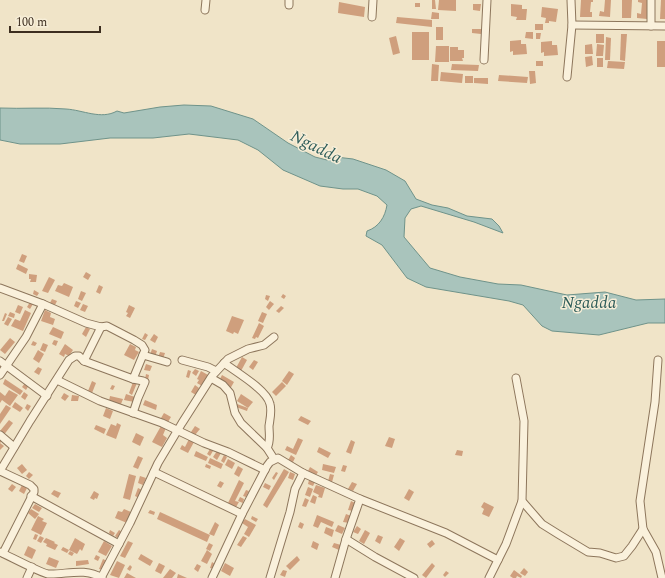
<svg xmlns="http://www.w3.org/2000/svg" width="665" height="578" font-family="Spectral,serif">
  <style>
    .water { fill: #a9c4bc; stroke: #6f938a }
    .building { fill: #cf9f7d }
    .lines { fill: none; stroke-linecap: round; stroke-linejoin: round }
    .street-casing { stroke: #8d765c; stroke-width: 9 }
    .street { stroke: #faf1dc; stroke-width: 7 }
    .labels { text-anchor: middle; dominant-baseline: central; stroke-width: 3; stroke-linejoin: round; paint-order: stroke }
    .water-label { font-size: 17px; font-style: italic; fill: #2f5d5a; stroke: #f7eed8 }
  </style>
  <rect width="100%" height="100%" fill="#f0e4c8"/>
  <path class="water" d="M184,105L211,106L253,119L288,143L315,157L327,160L336,157L353,159L386,170L405,181L416,199L432,205L448,208L467,216L492,219L499,226L503,233L474,222L421,206L411,209L405,218L404,237L430,268L460,277L498,284L521,285L567,295L605,292L636,300L665,299V323H648L599,335L552,331L542,326L523,305L509,301L426,287L407,278L382,245L366,236L367,231C379,227 385,217 387,205L377,196L358,189H343L320,186L283,170L258,150L238,140L189,134L153,138H110L60,144H20L0,140V108C22,109 44,107 66,109C83,110 101,120 117,111L124,113L160,107Z"/>
  <g class="building">
    <polygon points="432,0 435,0 436,9 432,9"/>
    <polygon points="439,0 456,0 456,11 438,10"/>
    <polygon points="581,0 593,0 593,2 591,2 590,12 592,12 592,17 580,17"/>
    <polygon points="605,0 611,0 610,17 599,16 600,11 604,12"/>
    <polygon points="622,0 632,0 631,18 622,18"/>
    <polygon points="638,0 649,0 647,19 637,18 637,13 641,14 642,3 638,2"/>
    <polygon points="661,0 665,0 665,19 660,19"/>
    <polygon points="339,2 365,7 364,17 338,13"/>
    <rect x="415" y="3" width="5" height="4"/>
    <polygon points="473,4 481,4 480,11 473,10"/>
    <polygon points="511,4 522,5 522,9 527,9 526,20 516,20 517,17 511,16"/>
    <polygon points="542,7 558,9 556,22 549,21 549,23 545,23 546,18 541,17"/>
    <polygon points="432,12 439,13 439,19 431,19"/>
    <polygon points="397,17 432,20 432,27 396,23"/>
    <rect x="535" y="24" width="8" height="6"/>
    <rect x="436" y="27" width="7" height="13"/>
    <polygon points="472,29 481,29 481,34 472,33"/>
    <rect x="412" y="32" width="17" height="28"/>
    <polygon points="526,32 533,32 533,39 525,38"/>
    <polygon points="536,33 541,33 540,39 536,39"/>
    <rect x="596" y="34" width="8" height="9"/>
    <polygon points="621,34 627,34 625,61 620,60"/>
    <polygon points="396,36 400,53 393,55 389,38"/>
    <polygon points="606,37 611,38 610,60 605,60"/>
    <polygon points="521,40 521,44 526,44 527,54 513,55 513,51 510,52 510,41"/>
    <polygon points="552,41 552,45 557,45 558,55 544,56 544,52 541,53 541,42"/>
    <rect x="657" y="41" width="8" height="26"/>
    <polygon points="592,44 593,54 585,54 585,45"/>
    <polygon points="597,44 604,45 603,56 596,56"/>
    <polygon points="436,46 449,46 449,62 435,62"/>
    <polygon points="450,47 458,47 458,50 464,50 464,58 462,58 463,61 450,61"/>
    <polygon points="592,56 593,65 586,67 585,57"/>
    <rect x="597" y="58" width="6" height="9"/>
    <rect x="536" y="61" width="7" height="5"/>
    <polygon points="608,61 625,62 624,69 607,68"/>
    <polygon points="432,64 439,65 438,81 431,81"/>
    <polygon points="452,64 479,65 478,71 451,70"/>
    <polygon points="529,71 535,71 536,83 530,84"/>
    <polygon points="441,72 463,74 462,83 440,81"/>
    <polygon points="499,75 528,77 527,83 498,81"/>
    <rect x="465" y="76" width="8" height="7"/>
    <polygon points="474,78 488,78 488,84 474,83"/>
    <polygon points="22,254 27,256 24,263 19,261"/>
    <polygon points="18,264 28,269 26,274 16,269"/>
    <polygon points="86,272 91,275 88,280 83,277"/>
    <polygon points="29,274 37,275 36,282 30,282 31,279 29,279"/>
    <polygon points="49,277 55,280 48,293 42,291"/>
    <polygon points="64,283 73,287 69,297 55,291 58,285 62,286"/>
    <polygon points="99,285 103,287 100,294 96,292"/>
    <polygon points="34,290 39,293 37,296 33,294"/>
    <polygon points="81,291 86,293 82,301 78,299"/>
    <polygon points="283,294 286,296 284,299 281,297"/>
    <polygon points="266,295 270,296 268,301 265,299"/>
    <polygon points="52,299 57,301 55,305 50,303"/>
    <polygon points="76,301 81,303 78,308 74,306"/>
    <polygon points="270,301 274,304 269,310 266,307"/>
    <polygon points="30,302 33,304 30,309 27,307"/>
    <polygon points="83,304 88,306 85,312 80,310"/>
    <polygon points="18,305 23,307 20,314 15,312"/>
    <polygon points="129,305 135,308 130,318 126,316 128,313 126,312"/>
    <polygon points="281,306 284,308 279,313 276,311"/>
    <polygon points="25,310 31,313 23,331 11,326 15,319 20,321"/>
    <polygon points="45,310 51,313 50,317 55,319 53,325 41,321"/>
    <polygon points="10,312 15,314 14,318 8,316"/>
    <polygon points="262,312 267,314 263,323 258,321"/>
    <polygon points="5,313 7,314 4,321 2,321"/>
    <polygon points="232,316 244,320 238,334 234,332 233,334 226,331"/>
    <polygon points="8,317 12,319 8,326 4,324"/>
    <polygon points="259,323 264,326 258,338 256,337 255,339 252,338"/>
    <polygon points="53,327 64,332 61,339 49,334"/>
    <polygon points="86,327 90,329 86,337 82,334"/>
    <polygon points="145,333 148,335 145,340 142,339"/>
    <polygon points="154,334 158,337 155,343 150,340"/>
    <polygon points="10,338 15,342 5,354 0,350"/>
    <polygon points="54,340 58,341 56,346 52,344"/>
    <polygon points="33,341 37,343 35,346 31,345"/>
    <polygon points="43,343 48,345 45,352 40,350"/>
    <polygon points="65,344 73,350 69,356 65,354 64,357 59,354"/>
    <polygon points="130,344 136,347 135,350 139,352 134,360 124,355"/>
    <polygon points="152,349 157,351 155,357 150,355"/>
    <polygon points="38,350 44,354 39,363 33,359"/>
    <polygon points="160,352 165,353 163,359 158,358"/>
    <polygon points="242,357 247,360 241,371 236,368"/>
    <polygon points="254,360 258,362 253,370 249,367"/>
    <polygon points="146,364 152,366 150,371 144,370"/>
    <polygon points="38,367 42,369 39,375 34,372"/>
    <polygon points="195,369 199,371 196,376 192,373"/>
    <polygon points="188,370 191,371 189,378 186,377"/>
    <polygon points="201,371 208,375 202,386 197,383 199,380 197,379"/>
    <polygon points="289,371 294,374 287,385 282,381"/>
    <polygon points="146,374 149,375 148,380 145,379"/>
    <polygon points="222,375 234,382 230,389 226,386 228,384 220,379"/>
    <polygon points="5,379 23,391 20,395 3,384"/>
    <polygon points="92,381 96,383 92,393 88,391"/>
    <polygon points="133,382 137,383 132,395 129,393"/>
    <polygon points="282,382 286,386 276,396 272,392"/>
    <polygon points="25,383 29,385 26,390 22,387"/>
    <polygon points="112,385 115,386 113,390 110,389"/>
    <polygon points="195,385 199,388 196,395 191,392"/>
    <polygon points="9,390 18,395 10,406 2,400 0,403 0,392 5,396"/>
    <polygon points="24,392 28,395 25,400 21,397"/>
    <polygon points="64,393 69,396 65,401 61,398"/>
    <polygon points="126,394 135,397 134,402 124,400"/>
    <polygon points="241,394 253,402 248,408 237,401"/>
    <polygon points="72,395 79,396 78,401 71,401"/>
    <polygon points="110,396 123,399 121,404 109,401"/>
    <polygon points="145,400 157,405 156,410 143,405"/>
    <polygon points="15,402 23,408 20,412 12,407"/>
    <polygon points="27,404 31,406 28,411 25,408"/>
    <polygon points="237,404 248,408 247,411 236,407"/>
    <polygon points="6,405 11,408 0,424 0,414"/>
    <polygon points="106,408 113,411 110,419 103,416"/>
    <polygon points="164,413 171,417 168,422 161,418"/>
    <polygon points="301,416 311,421 308,425 298,420"/>
    <polygon points="9,420 13,423 3,436 0,431"/>
    <polygon points="117,423 121,425 116,439 106,435 111,424 116,426"/>
    <polygon points="96,425 106,429 104,434 94,429"/>
    <polygon points="161,426 166,428 163,435 167,438 162,447 152,442"/>
    <polygon points="195,426 200,429 195,435 191,432"/>
    <polygon points="136,433 144,437 140,446 132,442"/>
    <polygon points="389,437 395,439 392,448 385,446"/>
    <polygon points="298,438 303,440 296,455 285,450 287,446 293,449"/>
    <polygon points="0,439 2,441 0,443 4,446 0,450"/>
    <polygon points="189,439 194,442 188,453 180,449 182,445 185,447"/>
    <polygon points="351,440 355,442 351,454 346,452"/>
    <polygon points="319,447 331,453 328,458 317,452"/>
    <polygon points="210,449 213,451 210,456 207,454"/>
    <polygon points="457,450 463,451 462,456 455,455"/>
    <polygon points="196,451 208,457 206,461 194,456"/>
    <polygon points="217,451 221,453 217,460 213,457"/>
    <polygon points="224,455 227,457 224,463 221,461"/>
    <polygon points="291,455 295,458 292,464 287,462"/>
    <polygon points="138,456 143,458 138,469 133,467"/>
    <polygon points="210,458 223,464 221,469 208,463"/>
    <polygon points="228,459 235,463 232,469 225,465"/>
    <polygon points="22,464 27,470 22,474 17,468"/>
    <polygon points="206,464 211,466 210,469 205,467"/>
    <polygon points="323,464 336,467 334,473 322,470"/>
    <polygon points="343,465 347,466 345,472 341,471"/>
    <polygon points="238,466 243,469 239,477 234,474"/>
    <polygon points="310,467 318,472 316,475 308,471"/>
    <polygon points="284,469 289,472 267,508 263,505"/>
    <polygon points="29,472 33,475 29,479 26,476"/>
    <polygon points="276,472 278,473 274,480 272,478"/>
    <polygon points="290,472 295,474 293,480 288,478"/>
    <polygon points="129,474 136,476 130,500 123,498"/>
    <polygon points="330,474 334,475 332,482 328,481"/>
    <polygon points="140,476 146,478 143,485 138,483"/>
    <polygon points="239,480 244,483 235,501 239,502 236,507 228,503"/>
    <polygon points="309,480 315,482 313,486 308,484"/>
    <polygon points="220,481 224,483 221,488 217,486"/>
    <polygon points="352,482 357,484 353,491 348,489"/>
    <polygon points="265,483 271,486 269,490 263,487"/>
    <polygon points="12,484 16,487 12,492 8,489"/>
    <polygon points="22,485 27,488 24,494 19,491"/>
    <polygon points="316,485 325,488 322,498 318,497 319,495 313,492"/>
    <polygon points="308,487 313,489 310,497 305,495"/>
    <polygon points="138,488 142,490 139,498 135,496"/>
    <polygon points="409,489 414,492 409,501 404,498"/>
    <polygon points="54,490 61,493 58,498 51,494"/>
    <polygon points="246,490 249,491 246,497 243,496"/>
    <polygon points="94,491 99,494 97,499 95,498 94,500 90,498"/>
    <polygon points="313,495 317,497 315,504 310,502"/>
    <polygon points="240,497 244,499 243,503 238,501"/>
    <polygon points="305,498 309,500 306,507 302,506"/>
    <polygon points="351,501 355,503 353,511 348,510"/>
    <polygon points="484,502 494,507 489,517 482,514 484,509 481,507"/>
    <polygon points="35,504 42,508 39,512 32,508"/>
    <polygon points="31,509 39,514 35,519 28,513"/>
    <polygon points="124,509 131,512 127,523 115,518 118,511 122,512"/>
    <polygon points="150,510 155,512 154,515 148,513"/>
    <polygon points="160,512 210,535 207,542 157,519"/>
    <polygon points="346,514 351,516 349,523 343,522"/>
    <polygon points="317,515 334,522 332,527 321,522 318,528 313,526"/>
    <polygon points="38,516 44,519 42,521 47,523 41,535 31,530"/>
    <polygon points="252,516 258,519 256,522 251,519"/>
    <polygon points="245,519 256,525 249,537 244,534 248,527 242,523"/>
    <polygon points="215,522 219,525 214,536 209,534"/>
    <polygon points="300,522 304,524 302,529 298,527"/>
    <polygon points="338,525 345,528 342,534 335,531"/>
    <polygon points="357,526 361,529 358,534 353,532"/>
    <polygon points="326,527 334,530 332,537 324,533"/>
    <polygon points="110,530 115,533 113,536 109,533"/>
    <polygon points="119,530 122,532 118,538 115,536"/>
    <polygon points="365,530 370,533 364,544 359,541"/>
    <polygon points="35,534 38,535 36,540 33,539"/>
    <polygon points="378,535 383,537 380,544 375,541"/>
    <polygon points="40,536 44,538 41,543 37,541"/>
    <polygon points="243,536 247,538 241,547 237,545"/>
    <polygon points="46,538 55,542 54,543 58,545 55,550 46,546 47,544 43,542"/>
    <polygon points="75,538 85,544 82,551 80,549 77,554 69,550"/>
    <polygon points="400,538 405,541 399,551 394,547"/>
    <polygon points="432,540 435,544 430,548 427,544"/>
    <polygon points="104,541 112,546 106,556 98,552"/>
    <polygon points="128,541 133,543 125,558 120,556"/>
    <polygon points="313,541 319,544 317,550 311,547"/>
    <polygon points="209,543 213,545 210,551 206,549"/>
    <polygon points="334,543 341,545 339,550 332,547"/>
    <polygon points="28,546 36,550 32,559 24,555"/>
    <polygon points="63,547 69,550 67,553 61,550"/>
    <polygon points="207,550 212,554 207,564 201,561"/>
    <polygon points="70,551 74,553 72,556 68,554"/>
    <polygon points="141,554 153,561 150,566 138,559"/>
    <polygon points="96,555 100,557 98,561 94,559"/>
    <polygon points="297,556 300,560 290,570 286,566"/>
    <polygon points="49,557 59,561 56,568 46,564"/>
    <polygon points="103,559 107,561 103,570 99,569"/>
    <polygon points="88,560 89,564 76,566 76,561"/>
    <polygon points="117,561 125,565 119,578 110,575"/>
    <polygon points="212,562 215,564 214,569 210,568"/>
    <polygon points="159,563 165,566 161,574 155,571"/>
    <polygon points="225,563 234,568 230,576 221,571"/>
    <polygon points="432,563 435,566 426,578 422,575"/>
    <polygon points="197,564 201,566 198,572 194,569"/>
    <polygon points="130,565 132,567 130,571 127,569"/>
    <polygon points="524,568 528,572 525,576 520,573"/>
    <polygon points="170,569 176,573 172,578 163,578"/>
    <polygon points="283,570 287,571 285,577 280,575"/>
    <polygon points="514,570 522,576 521,578 517,576 516,578 513,578 510,576"/>
    <polygon points="446,571 449,573 445,577 443,575"/>
    <polygon points="127,573 136,578 124,578"/>
    <polygon points="178,574 187,578 177,578"/>
  </g>
  <g class="lines">
    <g class="street-casing">
      <g id="street">
        <polyline points="651,0 651,26"/>
        <polyline points="289,5 289,0"/>
        <polyline points="205,10 206,0"/>
        <polyline points="372,17 373,0"/>
        <polyline points="572,25 665,26"/>
        <polyline points="484,60 487,0"/>
        <polyline points="567,77 572,25 571,0"/>
        <polyline points="0,288 43,304 86,323 101,327 107,326 134,340 142,345 145,350 133,379 84,361 79,356 75,356 69,360 30,421 0,471"/>
        <polyline points="143,355 167,362"/>
        <polyline points="182,360 208,367 216,371"/>
        <polyline points="658,360 655,402 640,501 643,529 656,552 662,578"/>
        <polyline points="0,361 47,396"/>
        <polyline points="84,361 101,327"/>
        <path d="M224,363C236,372 267,390 270,404C272,411 270,419 269,426C269,434 271,441 267,448"/>
        <polyline points="0,375 26,337 43,304"/>
        <polyline points="211,378 223,385 230,393 235,413 241,423 267,448 274,459"/>
        <polyline points="516,378 524,421 522,501 542,524 558,534 588,552 600,553 616,558 624,556 632,546 643,529"/>
        <polyline points="133,379 143,381 145,382 138,398 133,413"/>
        <polyline points="57,380 100,401 162,423 204,443 228,452 265,470"/>
        <polyline points="0,435 14,447"/>
        <polyline points="0,471 30,485 34,489 34,492 3,553"/>
        <polyline points="154,472 242,514"/>
        <polyline points="31,496 119,544"/>
        <polyline points="360,499 446,533 498,560"/>
        <polyline points="346,539 375,557 414,578"/>
        <path d="M0,552C9,556 41,573 48,574C66,575 84,567 102,578"/>
        <polyline points="27,578 32,567"/>
        <polyline points="101,578 130,523 158,463 182,423 212,376 228,359 248,349 264,345 274,337"/>
        <polyline points="212,578 242,514 267,466 270,462 278,458 303,473 360,499 346,539 335,578"/>
        <polyline points="270,578 290,512 295,489 303,473"/>
        <polyline points="489,578 506,544 522,501"/>
      </g>
    </g>
    <use href="#street" class="street"/>
  </g>
  <g class="labels">
    <g class="water-label">
      <text transform="translate(316 147) rotate(26)">Ngadda</text>
      <text x="589" y="303">Ngadda</text>
    </g>
  </g>
  <path d="M10 26v6h90v-6" fill="none" stroke="#3d2e20" stroke-width="2"/>
  <text x="16" y="26" font-size="12" fill="#3d2e20" stroke="#f7eed8" stroke-width="3" paint-order="stroke">100 m</text>
</svg>
